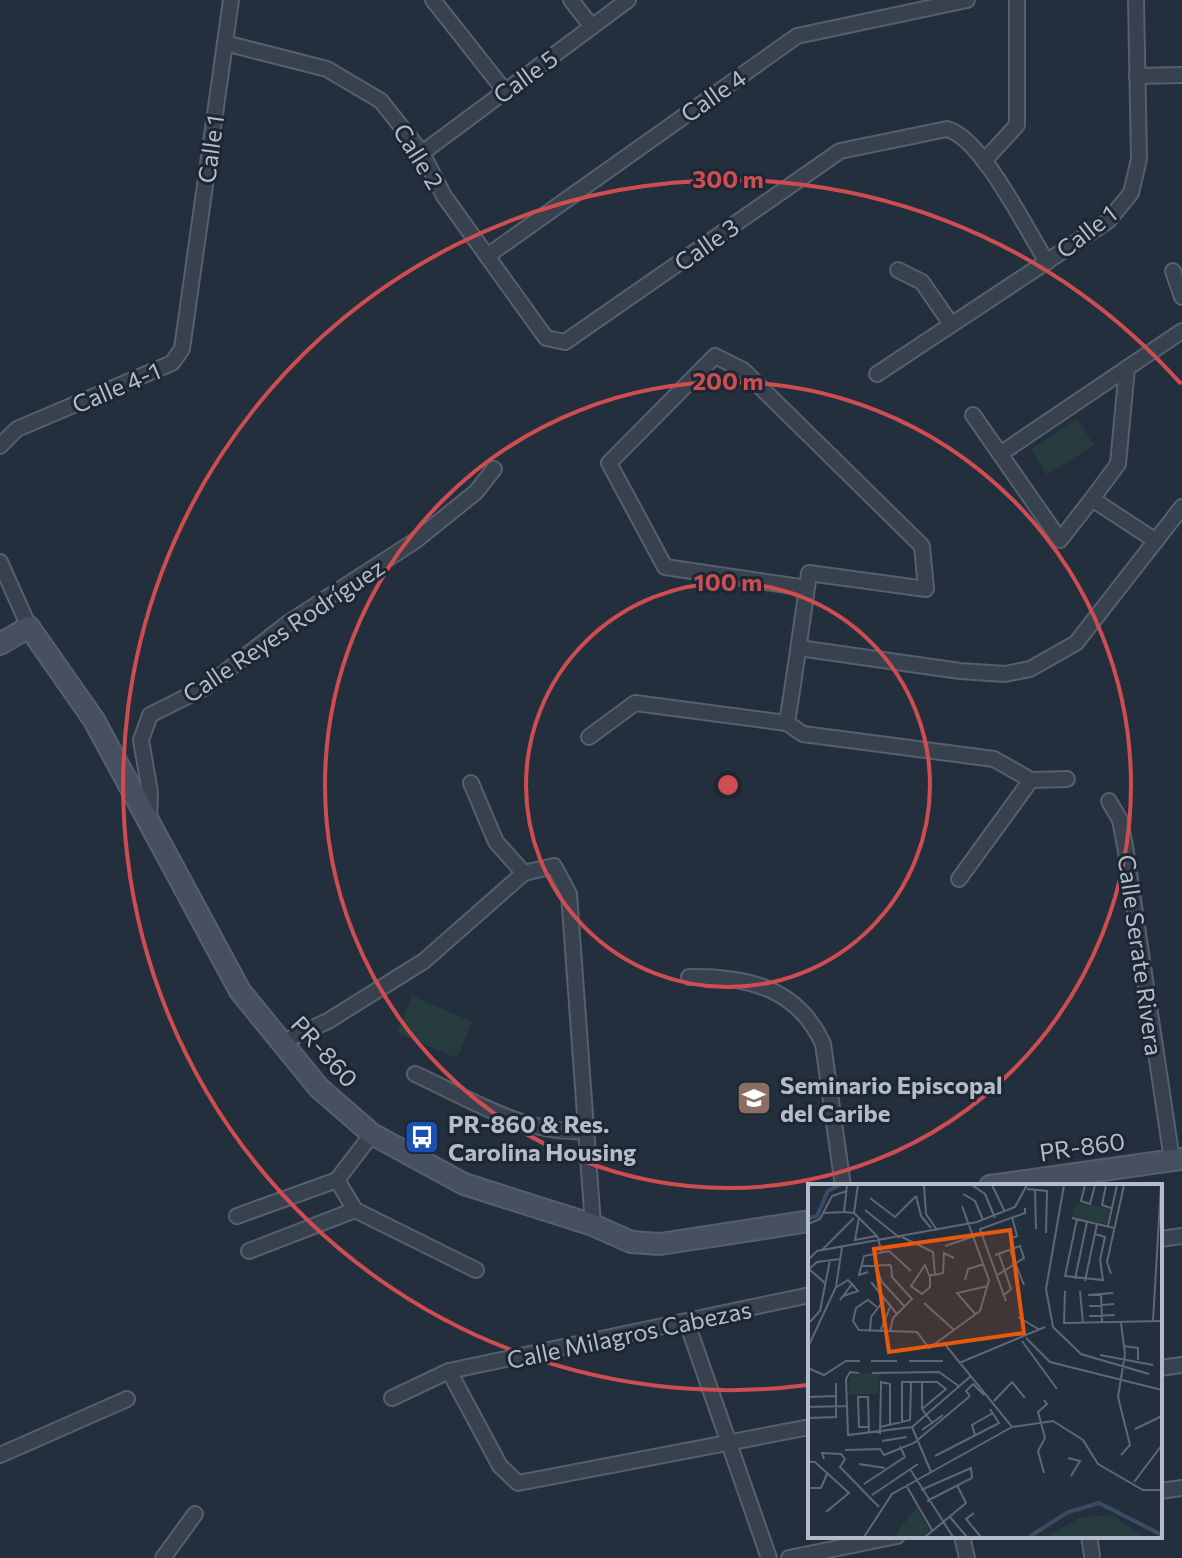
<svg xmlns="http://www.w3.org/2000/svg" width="1182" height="1558" font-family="Commissioner,sans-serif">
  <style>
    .green { fill: #263c3f }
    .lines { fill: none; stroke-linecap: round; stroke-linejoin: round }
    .street-casing { stroke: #565f6c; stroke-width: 18 }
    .secondary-casing { stroke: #565f6c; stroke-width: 24 }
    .street { stroke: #38414e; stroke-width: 14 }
    .secondary { stroke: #465061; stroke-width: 20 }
    .ring { fill: none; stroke: #ce4d50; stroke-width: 4 }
    .labels { text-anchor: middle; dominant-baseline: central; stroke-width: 6; stroke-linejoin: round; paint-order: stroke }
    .street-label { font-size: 24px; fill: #b4bcc9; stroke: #1d2633 }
    .poi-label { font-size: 24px; font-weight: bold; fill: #b4bcc9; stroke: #1d2633; text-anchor: start }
    .inset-river { fill: none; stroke: #394c67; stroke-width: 4 }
    .inset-road { fill: none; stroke: #5e6776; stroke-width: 2 }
    .view { fill: #e8590c; fill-opacity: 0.15; stroke: #e8590c; stroke-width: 4 }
    .inset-edge { fill: none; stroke: #b4bcc9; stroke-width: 4 }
    .centre { fill: #ce4d50; stroke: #1d2633; stroke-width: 4 }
    .ring-label { font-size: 24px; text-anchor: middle; font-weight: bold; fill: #ce4d50; stroke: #1d2633; stroke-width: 6; stroke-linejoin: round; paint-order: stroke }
  </style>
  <rect width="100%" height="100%" fill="#242f3e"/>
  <g class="green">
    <polygon points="1077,419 1094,445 1047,475 1031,449"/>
    <polygon points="412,996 472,1022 457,1058 397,1033"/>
  </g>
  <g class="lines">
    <g class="street-casing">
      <g id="street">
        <polyline points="433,0 504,90"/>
        <polyline points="571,0 592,27"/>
        <path d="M225,43L327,69L381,101L422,153L444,196L546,338L565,342L840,151L947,129C982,138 1026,229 1047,262"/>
        <polyline points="1137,76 1182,75"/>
        <polyline points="422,153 628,0"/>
        <polyline points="984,161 1017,125 1017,0"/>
        <polyline points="487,256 797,36 967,0"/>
        <polyline points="898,270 922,282 951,324"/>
        <polyline points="1173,271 1182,297"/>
        <polyline points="877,374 1108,221 1131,193 1139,159 1136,0"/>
        <polyline points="973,415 1060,540 1092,499 1156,541"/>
        <polyline points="0,446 17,429 172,363 182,349 231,0"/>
        <polyline points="1000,454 1182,331"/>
        <polyline points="1092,499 1118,464 1127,368"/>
        <polyline points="0,562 29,627"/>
        <path d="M807,588L665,567L609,463L715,356L743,370L922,546L926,589L809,573C802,623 795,673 787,723L803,734L994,759L1031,780L959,879"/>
        <polyline points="799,648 960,671 1005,674 1030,669 1076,643 1182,507"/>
        <polyline points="589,737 635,703 787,723"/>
        <polyline points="1031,780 1067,779"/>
        <polyline points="471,783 496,842 524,873"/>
        <polyline points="1109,801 1120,820 1125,846 1172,1160"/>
        <polyline points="149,821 150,792 141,740 150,715 206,687 288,623 415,541 476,492 494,469"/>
        <path d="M689,977C747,976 798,988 823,1044L843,1186"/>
        <polyline points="280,1043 328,1021 424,961 524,873 554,866 569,894 593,1225"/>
        <path d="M415,1074C468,1098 525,1135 584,1131"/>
        <polyline points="337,1180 355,1210 476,1270"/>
        <polyline points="237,1216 337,1180 372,1134"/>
        <polyline points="1160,1239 1182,1236"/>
        <polyline points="249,1251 355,1210"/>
        <polyline points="687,1323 769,1558"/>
        <polyline points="1160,1368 1182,1365"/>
        <polyline points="449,1371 500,1466 518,1483 810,1427"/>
        <polyline points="392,1398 449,1371 810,1295"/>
        <polyline points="0,1455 127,1399"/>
        <polyline points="1160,1491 1182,1488"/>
        <polyline points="962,1536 967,1558"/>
        <polyline points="1089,1536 1092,1555"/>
        <polyline points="163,1558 195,1514"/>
        <polyline points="789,1558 897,1536"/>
      </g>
    </g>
    <g class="secondary-casing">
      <g id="secondary">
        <polyline points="0,644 29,627 94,720 240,991 319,1088 372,1134 464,1184 593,1225 631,1242 660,1244 810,1221"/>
        <polyline points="990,1186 1182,1159"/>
      </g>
    </g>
    <use href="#street" class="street"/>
    <use href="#secondary" class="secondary"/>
  </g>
  <g class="ring">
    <circle cx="728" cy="785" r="202"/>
    <circle cx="728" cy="785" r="403"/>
    <path d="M807 1385A605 605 0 1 1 1181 384"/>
  </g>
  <defs>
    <g id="school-square" transform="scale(1.8)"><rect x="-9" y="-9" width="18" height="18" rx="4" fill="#8d6e63" stroke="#1d2633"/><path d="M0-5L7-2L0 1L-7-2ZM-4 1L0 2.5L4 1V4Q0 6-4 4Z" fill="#fff"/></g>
    <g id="bus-square" transform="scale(1.8)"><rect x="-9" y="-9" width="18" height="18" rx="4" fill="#1a4fb4" stroke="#1d2633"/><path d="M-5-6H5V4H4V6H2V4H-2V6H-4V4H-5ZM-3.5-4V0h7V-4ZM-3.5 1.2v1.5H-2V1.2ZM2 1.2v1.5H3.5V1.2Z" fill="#fff"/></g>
  </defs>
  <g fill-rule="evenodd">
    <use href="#school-square" x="754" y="1098"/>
    <use href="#bus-square" x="422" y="1137"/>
  </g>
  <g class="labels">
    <g class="street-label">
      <text transform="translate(525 76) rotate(-36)">Calle 5</text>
      <text transform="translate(713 95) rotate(-35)">Calle 4</text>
      <text transform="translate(210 149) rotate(-82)">Calle 1</text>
      <text transform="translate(419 156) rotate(58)">Calle 2</text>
      <text transform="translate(1086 231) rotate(-38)">Calle 1</text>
      <text transform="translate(706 244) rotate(-35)">Calle 3</text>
      <text transform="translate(116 387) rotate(-23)">Calle 4-1</text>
      <text transform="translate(283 630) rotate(-34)">Calle Reyes Rodríguez</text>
      <text transform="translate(1141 955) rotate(82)">Calle Serate Rivera</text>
      <text transform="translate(325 1051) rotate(48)">PR-860</text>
      <text transform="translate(1082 1146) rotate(-8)">PR-860</text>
      <text transform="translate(629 1334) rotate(-12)">Calle Milagros Cabezas</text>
    </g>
    <g class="poi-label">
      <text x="780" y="1084">Seminario Episcopal<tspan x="780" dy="28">del Caribe</tspan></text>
      <text x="448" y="1123">PR-860 &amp; Res.<tspan x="448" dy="28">Carolina Housing</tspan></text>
    </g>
  </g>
  <g transform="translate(808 1184)">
    <rect width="354" height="354" fill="#242f3e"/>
    <path d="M273,19L302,25L299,40L264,34L267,20ZM43,189H72L70,210L40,211ZM108,323L122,346L116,353H86ZM305,331L336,353H237L275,333Z" fill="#263c3f"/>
    <path class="inset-river" d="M0,34L9,32L20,7L31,1M221,353L260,328L291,319L354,351"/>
    <path class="inset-road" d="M116,1L118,30L129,46M164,1L177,10L187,34M184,1L197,28M256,1L238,105L245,143L273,170L341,190M277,1L273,17L282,20L287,1M298,1L294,21L303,24M219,5L239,7L238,49M227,6L228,45M155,10L167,17L175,36M108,12L113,32L123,44M62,14L87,33L108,12M57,26L92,54M36,28L46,29L69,52L74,68M15,29L36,28L39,1M46,29L50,1M204,33L209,52L204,54M51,34L47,56L68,52M264,34L306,44M269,35L257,92L295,96L292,76L297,53L287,50M0,40L12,35L24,12L39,7M300,42L309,1M94,53L125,68L127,91M137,62L167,52M14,66L46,34M202,66L216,101M191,70L203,105L195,112M187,71L212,62L216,74L188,92M0,76L9,67L169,38L207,23L219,1M67,80L74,98L97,123M53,82L83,81M60,88L51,91L56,72L81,67L103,87M303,90L299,78L316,1M122,91V103L114,110L103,102L117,81L121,91H127M127,91L135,89L136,69L146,74M267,95L279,38M157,96L160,85L176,80M277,97L289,40M63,98L89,130M18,100L1,85L9,78L32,75M29,103L40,96L44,100L32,116M257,107L256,139L354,137M272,107L275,139M293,110L294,138M280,111L305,109M35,112L50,107L44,100M198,117L172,45L217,29V24M116,119L146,146M281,122L306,120M69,123L60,116L48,124L45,137L51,146L109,148L121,164L172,127L181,96L154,22M168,131L149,109L180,102M281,132L307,131M210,133L232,146M345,137L353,1M0,140L12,127L22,76M62,148L63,133L76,116M72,148L82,123M82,148L85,134L104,115L84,93L83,81M218,154L242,178L354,206M214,157L249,205M135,158L204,243L245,237L275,256L290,280L335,306H354M316,162L330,164V176M292,171L345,181M63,177H89M101,177H135M151,179L237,143M0,184L16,191L38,177H52M0,186L1,161L28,103L34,63M51,189L42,188L38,195L40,251L104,243L163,192M64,189L131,188L152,203M114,198V225L125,240M162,212L158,207L165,200L176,211M0,213L28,212M236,216L239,220L230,228L237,254L230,267L236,289M186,217L204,198L217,214M0,223L39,222M0,234L28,233V199M94,239V198H129L138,205L114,225M61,243H51L50,213H60L61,250M72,243L102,236L103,199M104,243L123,288M327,245L354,232M114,246L135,231M72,250L73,198L82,200V241M167,251L164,241L185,229M74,257L99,253M37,266L72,265L76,271L106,259L162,212M313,271L322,261L310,213L317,170L313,139M127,272L191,239L182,225M260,274L272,277L263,292M16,275L14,269L33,270L37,275L32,283L71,323M0,278H7L41,309L18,328M51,280L77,284M102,285L145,353M326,298L354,261M56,300L97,273L92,262M98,301L124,346M0,304H13L19,290M113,306L163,284L164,294L119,317M64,311L110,280M166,329L158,335L173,353M141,332L159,353M56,353L84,310L204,243M117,353L158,319L149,301"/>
    <path class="view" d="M202,46L216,149L81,168L66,65Z"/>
    <rect width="354" height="354" class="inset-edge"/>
  </g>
  <circle cx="728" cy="785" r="12" class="centre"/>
  <g class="ring-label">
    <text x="728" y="188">300 m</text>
    <text x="728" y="390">200 m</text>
    <text x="728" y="591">100 m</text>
  </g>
</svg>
